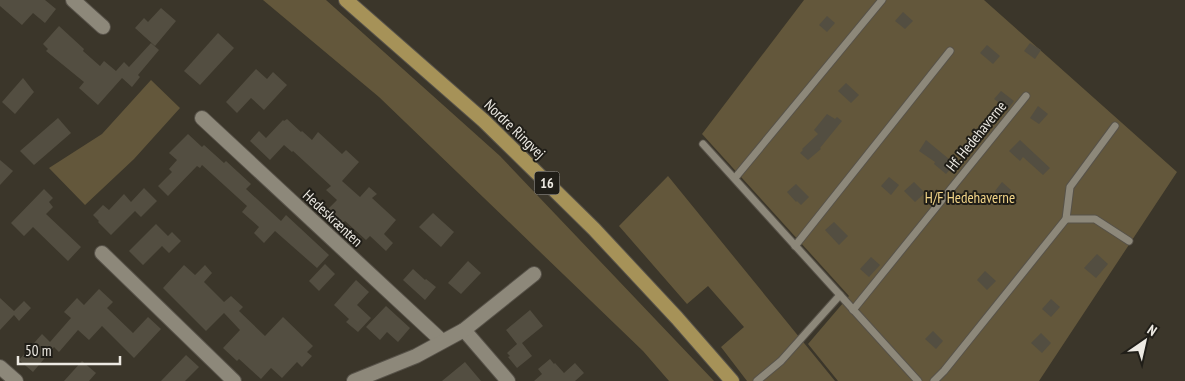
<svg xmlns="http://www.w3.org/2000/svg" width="1185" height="381" font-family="'PT Sans Narrow',sans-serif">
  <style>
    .green { fill: #63573b }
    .building { fill: #534e41 }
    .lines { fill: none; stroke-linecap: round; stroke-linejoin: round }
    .service-casing { stroke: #575249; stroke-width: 9 }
    .minor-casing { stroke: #575249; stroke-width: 16 }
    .primary-casing { stroke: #575249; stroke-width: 16 }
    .service { stroke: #8d887a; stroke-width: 7 }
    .minor { stroke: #8d887a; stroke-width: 14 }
    .primary { stroke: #a69258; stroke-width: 14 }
    .labels { text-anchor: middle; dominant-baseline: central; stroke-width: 4; stroke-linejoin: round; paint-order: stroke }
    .shield { fill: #201e18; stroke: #b0ada6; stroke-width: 1 }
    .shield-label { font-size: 14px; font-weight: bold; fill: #edeae3 }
    .street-label { font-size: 15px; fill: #edeae3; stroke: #201e18 }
    .park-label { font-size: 15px; fill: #f2d488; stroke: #201e18 }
  </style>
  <rect width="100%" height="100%" fill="#3b362a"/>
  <g class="green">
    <polygon points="263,0 326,0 500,156 714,381 669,381 643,351 379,97"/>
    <polygon points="804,0 984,0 1177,172 1039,381 838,381 808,344 849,296 702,134"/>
    <polygon points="151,80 180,108 134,159 85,205 49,168 102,134"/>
    <polygon points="668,176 835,381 747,381 721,347 744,327 708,286 687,304 619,226"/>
  </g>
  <g class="building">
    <polygon points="0,0 45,0 56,9 45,23 33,13 22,25 0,6"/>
    <polygon points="161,8 176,21 155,46 135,28 144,18 148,22"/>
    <polygon points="903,12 913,21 905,29 895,21"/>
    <polygon points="827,16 835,23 827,32 819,25"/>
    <polygon points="59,26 84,49 83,51 100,66 104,61 116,71 124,62 129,67 151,43 159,50 138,75 140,77 132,87 122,78 98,105 79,88 84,82 46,51 48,49 43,44"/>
    <polygon points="218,33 234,48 200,85 184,71"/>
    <polygon points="1030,43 1041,50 1035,59 1024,51"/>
    <polygon points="987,45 1000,56 993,64 980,53"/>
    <polygon points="256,69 267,79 273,72 287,85 264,110 251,98 237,113 226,102"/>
    <polygon points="23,78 34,92 15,114 2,102"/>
    <polygon points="846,83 859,95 851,103 838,91"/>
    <polygon points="1001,91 1014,101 1008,109 994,99"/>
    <polygon points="1038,106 1048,114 1039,124 1030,118"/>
    <polygon points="827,114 835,119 837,117 842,121 820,148 821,149 808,160 800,153 803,150 802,149 818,134 814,130"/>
    <polygon points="58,118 71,133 34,165 20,151"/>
    <polygon points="287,119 301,132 302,131 312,140 318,132 342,154 346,150 359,162 342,181 360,197 369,187 377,194 372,198 396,220 384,234 393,243 386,251 370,236 366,240 345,221 341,225 326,211 337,200 326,190 331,186 293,151 292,152 284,145 270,160 250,141 259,131 266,138 283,120 284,121"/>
    <polygon points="188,134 202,147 204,145 224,163 226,161 251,184 246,189 281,221 286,215 329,255 317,268 275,231 264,243 254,233 259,227 242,212 247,206 202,165 200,168 197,166 168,196 158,186 172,172 169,169 177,160 169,153"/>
    <polygon points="926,140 955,164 946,174 934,164 935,162 919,151"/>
    <polygon points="1020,140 1050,168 1043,175 1023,157 1020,161 1009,151"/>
    <polygon points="0,160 13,171 0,185"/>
    <polygon points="889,177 899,185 891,195 881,186"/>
    <polygon points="914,182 925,193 915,202 904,191"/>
    <polygon points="1002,182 1011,190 1003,199 995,191"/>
    <polygon points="796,184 809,197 801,205 797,201 796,202 787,192"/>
    <polygon points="144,188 157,201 141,217 135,211 111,235 98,222 99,221 93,215 103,205 109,210 124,194 131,202"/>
    <polygon points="44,189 53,198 49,202 53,207 46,214 81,247 68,261 33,227 24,236 11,223"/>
    <polygon points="433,213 454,232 441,247 419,227"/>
    <polygon points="834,222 848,236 839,245 825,230"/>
    <polygon points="156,224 168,236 172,232 181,241 169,253 162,246 143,265 129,251"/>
    <polygon points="1097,254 1108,264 1096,278 1084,268"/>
    <polygon points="871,257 880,265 869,277 860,269"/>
    <polygon points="468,261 481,273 461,294 448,283"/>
    <polygon points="325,264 335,274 319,291 309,281"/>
    <polygon points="184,265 195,275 205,265 212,273 204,282 224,302 231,296 243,307 239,311 265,336 283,317 313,346 307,352 312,356 302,367 297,362 282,378 271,368 261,379 239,359 237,361 223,348 240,330 224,313 206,331 163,288"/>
    <polygon points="413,269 425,280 426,279 436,287 425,300 403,280"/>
    <polygon points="985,271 996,281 987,290 977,280"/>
    <polygon points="356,280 369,292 357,305 371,318 358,332 346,322 349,319 334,305"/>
    <polygon points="99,289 113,302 107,308 133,333 148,317 161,329 134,358 102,326 89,340 78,330 59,352 54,347 33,372 19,360 42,334 50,342 71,318 64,312 77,298 84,305"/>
    <polygon points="0,298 14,311 24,301 31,308 19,321 14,315 0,330"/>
    <polygon points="1051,299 1060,307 1051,317 1042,309"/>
    <polygon points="386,306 410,328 398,342 387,332 380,340 366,327"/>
    <polygon points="530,310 543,326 522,343 532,356 517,368 508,357 510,356 507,353 517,344 506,330"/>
    <polygon points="933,331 943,341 936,349 925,339"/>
    <polygon points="1041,333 1051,343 1042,353 1031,343"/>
    <polygon points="186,355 199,367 185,381 161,381"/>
    <polygon points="550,359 554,364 555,363 564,373 575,363 584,373 575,381 534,381 542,374 538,369"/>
    <polygon points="82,361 96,373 89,381 64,381"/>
    <polygon points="465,362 481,381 442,381"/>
  </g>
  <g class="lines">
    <g class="service-casing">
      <g id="service">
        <polyline points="703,144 918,381"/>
        <polyline points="735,178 882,0"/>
        <polyline points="1066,219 1070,187 1115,126"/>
        <polyline points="795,246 950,51"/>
        <polyline points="853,310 1026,96"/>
        <polyline points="757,381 781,361 840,295"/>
        <polyline points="934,381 944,371 1066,219 1095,219 1129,241"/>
      </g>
    </g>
    <g class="minor-casing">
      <g id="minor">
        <polyline points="73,0 103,27"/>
        <polyline points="202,118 442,341"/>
        <polyline points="102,253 234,381"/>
        <polyline points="464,330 508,381"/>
        <polyline points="0,367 16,381"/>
        <polyline points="354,381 416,356 464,330 534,274"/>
      </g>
    </g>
    <g class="primary-casing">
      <polyline id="primary" points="346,0 484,121 594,229 677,318 732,381"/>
    </g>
    <use href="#service" class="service"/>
    <use href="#minor" class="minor"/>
    <use href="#primary" class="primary"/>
  </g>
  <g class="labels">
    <rect class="shield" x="534.5" y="171.5" width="25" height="23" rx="4"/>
    <g class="shield-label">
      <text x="547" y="183">16</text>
    </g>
    <g class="street-label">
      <text transform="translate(515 129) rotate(44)">Nordre Ringvej</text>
      <text transform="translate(976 136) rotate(-51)">Hf. Hedehaverne</text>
      <text transform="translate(333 218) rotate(43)">Hedeskrænten</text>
    </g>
    <g class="park-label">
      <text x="970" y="197">H/F Hedehaverne</text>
    </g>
  </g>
  <g transform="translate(1145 341) rotate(34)" stroke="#201e18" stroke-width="4" paint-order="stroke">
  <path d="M0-4L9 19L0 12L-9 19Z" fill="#edeae3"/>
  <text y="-8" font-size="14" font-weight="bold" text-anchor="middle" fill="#edeae3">N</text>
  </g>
  <path d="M18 356v8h102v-8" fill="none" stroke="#edeae3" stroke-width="2.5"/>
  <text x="25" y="356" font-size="15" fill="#edeae3" stroke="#201e18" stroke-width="4" paint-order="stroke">50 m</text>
</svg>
